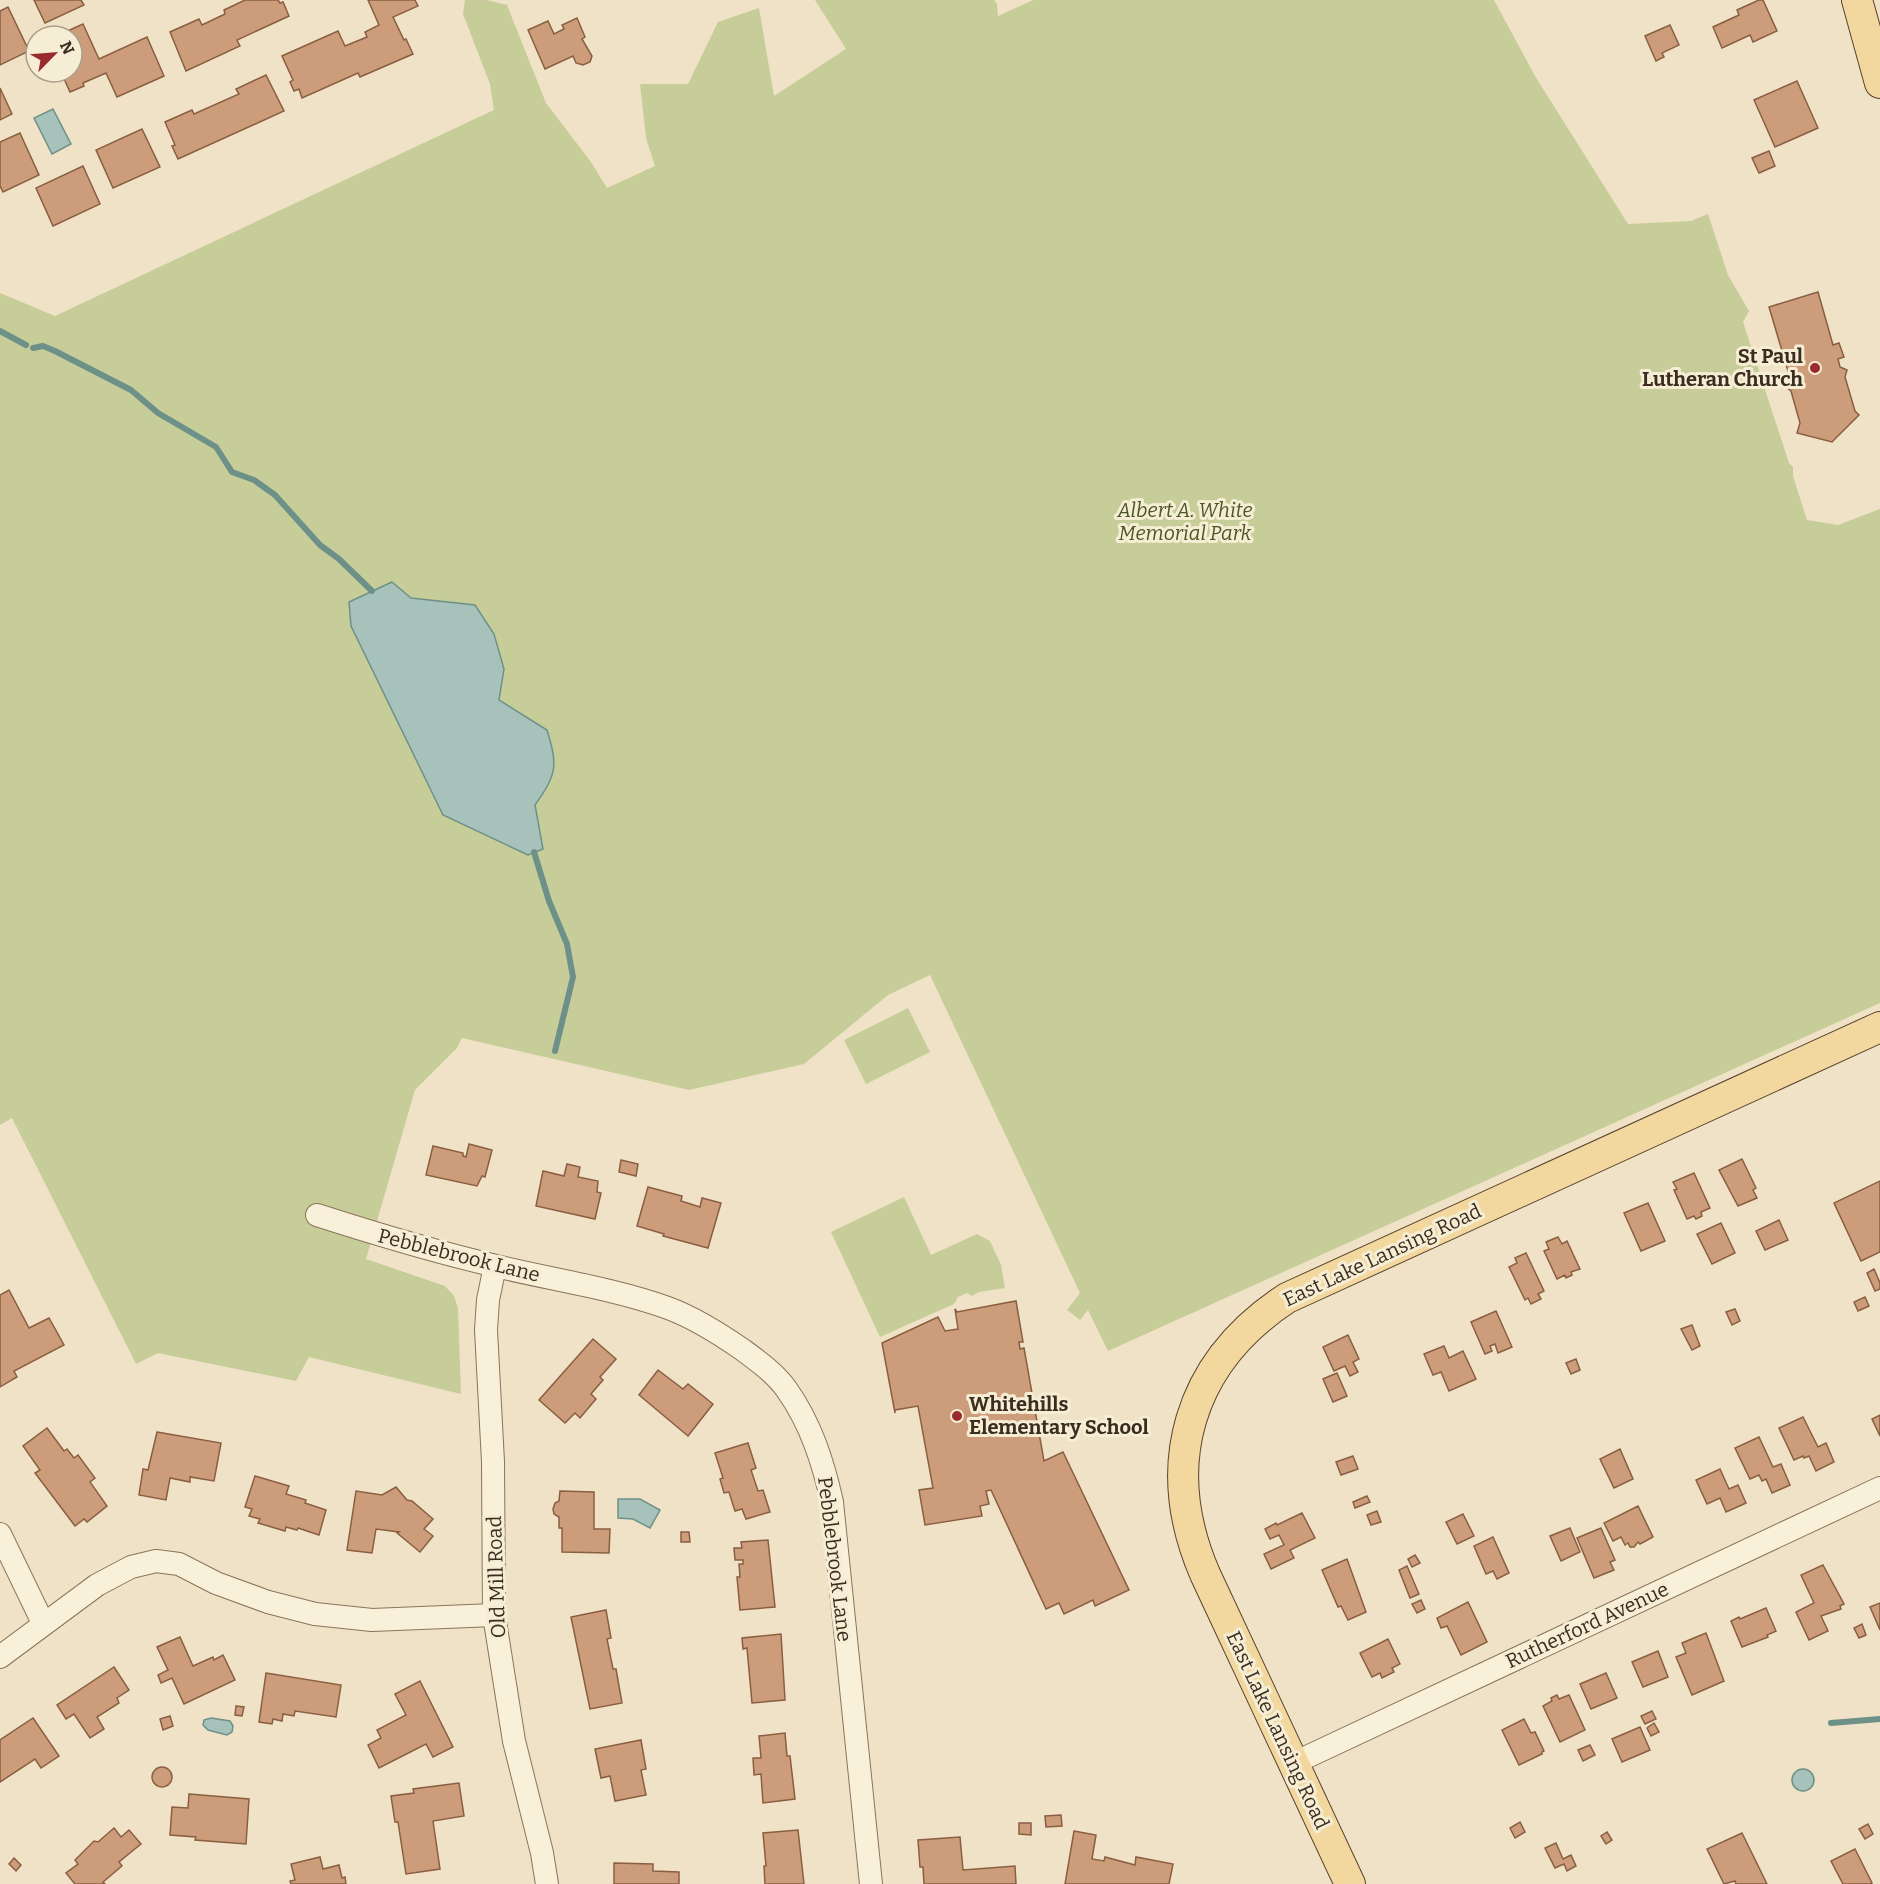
<svg xmlns="http://www.w3.org/2000/svg" width="1880" height="1884" font-family="Bitter,serif">
  <style>
    .green { fill: #c7cd99 }
    .water { fill: #a7c2ba; stroke: #6d9188; stroke-width: 1.5 }
    .lines { fill: none; stroke-linecap: round; stroke-linejoin: round }
    .stream { stroke: #6d9188; stroke-width: 6 }
    .building { fill: #cd9d7b; stroke: #8a5e41; stroke-width: 1.5 }
    .minor-casing { stroke: #8a745b; stroke-width: 24 }
    .major-casing { stroke: #58422f; stroke-width: 32 }
    .minor { stroke: #f9f0d9; stroke-width: 22 }
    .major { stroke: #f2d79e; stroke-width: 30 }
    .poi-dot { fill: #9a2b2c; stroke: #f6edd5; stroke-width: 2 }
    .labels { text-anchor: middle; dominant-baseline: central; stroke-width: 6; stroke-linejoin: round; paint-order: stroke }
    .poi-label { font-size: 20px; font-weight: bold; fill: #3a2c1f; stroke: #f6edd5; text-anchor: end }
    .park-label { font-size: 20px; font-style: italic; fill: #4b5726; stroke: #f6edd5 }
    .street-label { font-size: 20px; fill: #3a2c1f; stroke: #f6edd5 }
  </style>
  <rect width="100%" height="100%" fill="#efe2c6"/>
  <g class="green">
    <polygon points="465,0 487,0 507,5 546,103 591,162 607,188 655,166 646,138 640,84 688,84 718,22 759,8 774,96 846,49 815,0 994,0 997,4 998,16 1033,0 1494,0 1535,76 1628,224 1691,221 1708,214 1728,275 1749,311 1743,322 1789,463 1793,467 1793,476 1807,520 1838,525 1880,509 1880,1003 1108,1351 1088,1310 1080,1320 1067,1310 1080,1293 930,975 888,995 804,1064 689,1090 462,1038 457,1048 415,1090 366,1259 445,1286 454,1296 458,1308 461,1394 309,1357 296,1381 158,1353 136,1364 12,1118 0,1125 0,293 55,316 494,110 490,84 463,14"/>
    <polygon points="908,1008 930,1052 866,1084 844,1040"/>
    <polygon points="904,1197 931,1255 977,1234 990,1241 1001,1265 1005,1288 979,1292 972,1296 967,1293 958,1297 954,1304 880,1337 831,1232"/>
  </g>
  <g class="water">
    <polygon points="53,109 71,144 52,154 34,118"/>
    <path d="M392,582L411,598L475,605L494,634L504,669L499,700L547,730C558,766 557,774 535,805L543,849L528,855L443,815L351,626L349,602Z"/>
    <polygon points="618,1499 640,1499 660,1510 650,1528 633,1519 618,1518"/>
    <polygon points="211,1718 230,1721 233,1726 232,1732 227,1735 208,1730 203,1725 204,1720"/>
    <circle cx="1803" cy="1780" r="11"/>
  </g>
  <g class="lines">
    <g class="stream">
      <polyline points="0,331 26,345"/>
      <polyline points="33,348 43,346 55,351 131,390 158,413 216,447 232,472 254,480 275,495 320,545 339,559 372,591"/>
      <polyline points="534,852 549,901 567,944 573,977 555,1051"/>
      <polyline points="1831,1723 1880,1719"/>
    </g>
  </g>
  <g class="building">
    <polygon points="34,0 81,0 84,5 45,23"/>
    <polygon points="245,0 278,0 280,3 283,2 289,16 237,40 240,46 186,71 170,32 199,19 202,25 225,14 224,10"/>
    <polygon points="368,0 415,0 418,6 393,17 404,40 406,39 413,54 360,77 358,73 302,98 299,89 294,91 290,82 293,80 282,56 338,31 345,46 367,37 365,32 379,25"/>
    <polygon points="1759,0 1763,0 1777,31 1753,42 1750,35 1722,48 1713,27 1739,15 1737,10"/>
    <polygon points="8,7 29,51 0,65 0,11"/>
    <polygon points="577,18 585,37 582,39 592,56 590,62 583,65 576,63 573,56 545,69 528,30 548,21 554,34 564,29 562,25"/>
    <polygon points="83,24 99,59 147,37 164,76 117,97 106,73 83,83 84,86 70,92 61,72 72,72 72,36 52,36 60,32 61,34"/>
    <polygon points="1670,25 1679,45 1662,53 1664,57 1656,61 1645,36"/>
    <polygon points="266,75 284,111 178,159 172,146 175,145 165,122 192,110 194,114 239,94 236,89"/>
    <polygon points="1797,81 1818,128 1775,147 1754,100"/>
    <polygon points="0,88 12,114 0,120"/>
    <polygon points="142,129 160,167 113,188 96,150"/>
    <polygon points="20,133 39,175 3,192 0,186 0,142"/>
    <polygon points="1769,151 1775,166 1759,173 1752,158"/>
    <polygon points="83,166 100,204 53,226 36,188"/>
    <polygon points="1818,292 1833,345 1839,343 1844,357 1838,359 1840,367 1847,370 1845,377 1855,411 1859,415 1832,442 1797,433 1800,423 1791,391 1786,387 1791,381 1769,307"/>
    <polygon points="469,1144 492,1150 485,1177 482,1176 477,1186 426,1175 433,1146 463,1153 463,1156 466,1157"/>
    <polygon points="1742,1159 1756,1188 1753,1190 1757,1198 1738,1206 1719,1170"/>
    <polygon points="621,1160 638,1164 636,1176 619,1172"/>
    <polygon points="567,1164 580,1167 578,1177 598,1181 597,1192 601,1193 595,1219 536,1206 543,1171 564,1176"/>
    <polygon points="1694,1173 1710,1208 1701,1212 1702,1216 1696,1219 1694,1216 1687,1219 1674,1190 1677,1189 1673,1182"/>
    <polygon points="1880,1181 1880,1252 1861,1261 1834,1203"/>
    <polygon points="648,1187 682,1196 681,1201 700,1207 702,1198 721,1203 708,1248 663,1236 664,1234 637,1226"/>
    <polygon points="1648,1203 1665,1241 1641,1251 1624,1213"/>
    <polygon points="1779,1220 1788,1240 1765,1250 1756,1231"/>
    <polygon points="1721,1223 1735,1253 1712,1264 1697,1234"/>
    <polygon points="1558,1237 1562,1244 1567,1241 1580,1269 1571,1272 1572,1275 1566,1278 1565,1275 1557,1279 1544,1251 1549,1249 1546,1242"/>
    <polygon points="1526,1253 1544,1291 1538,1294 1541,1299 1531,1304 1528,1298 1525,1300 1509,1267 1517,1263 1515,1258"/>
    <polygon points="1874,1269 1880,1283 1880,1289 1875,1291 1867,1273"/>
    <polygon points="9,1290 29,1328 49,1318 64,1345 14,1371 17,1377 0,1387 0,1295"/>
    <polygon points="1865,1297 1869,1306 1858,1311 1854,1302"/>
    <polygon points="1016,1301 1023,1342 1019,1342 1020,1349 1024,1348 1044,1461 1063,1452 1129,1590 1095,1606 1093,1600 1064,1614 1059,1603 1046,1609 991,1490 986,1491 989,1504 980,1506 982,1516 925,1525 919,1490 933,1488 918,1406 895,1410 895,1413 882,1343 938,1317 945,1331 958,1329 955,1309 957,1312"/>
    <polygon points="1735,1309 1740,1321 1732,1325 1726,1312"/>
    <polygon points="1496,1311 1512,1347 1498,1353 1495,1344 1490,1346 1492,1351 1485,1354 1471,1322"/>
    <polygon points="1692,1325 1700,1346 1692,1350 1681,1329"/>
    <polygon points="1348,1335 1359,1359 1353,1362 1358,1372 1350,1376 1345,1366 1334,1371 1323,1347"/>
    <polygon points="593,1339 616,1359 600,1377 603,1380 591,1394 596,1399 580,1418 575,1413 565,1423 539,1400"/>
    <polygon points="1444,1346 1449,1358 1463,1351 1476,1379 1449,1391 1441,1372 1433,1375 1424,1354"/>
    <polygon points="1576,1359 1580,1370 1571,1374 1566,1363"/>
    <polygon points="658,1370 683,1389 688,1384 713,1404 688,1436 639,1395"/>
    <polygon points="1337,1373 1347,1396 1333,1402 1323,1379"/>
    <polygon points="1880,1415 1880,1436 1872,1419"/>
    <polygon points="1803,1417 1818,1447 1826,1443 1834,1462 1816,1471 1809,1456 1804,1458 1803,1456 1794,1460 1779,1428"/>
    <polygon points="47,1428 64,1451 67,1449 74,1458 78,1455 95,1478 90,1482 107,1506 87,1522 84,1519 75,1526 35,1473 40,1470 23,1446"/>
    <polygon points="157,1432 221,1443 214,1481 190,1477 190,1482 170,1478 166,1500 139,1495 143,1469 148,1470"/>
    <polygon points="1759,1437 1773,1467 1781,1464 1790,1485 1772,1493 1766,1479 1762,1481 1759,1475 1750,1479 1735,1448"/>
    <polygon points="748,1443 756,1468 751,1470 758,1491 763,1490 770,1512 746,1519 742,1509 735,1511 729,1492 724,1493 720,1479 723,1478 715,1453"/>
    <polygon points="1620,1449 1633,1479 1614,1488 1600,1459"/>
    <polygon points="1353,1456 1358,1469 1341,1475 1336,1462"/>
    <polygon points="1720,1469 1729,1489 1738,1485 1746,1503 1726,1512 1720,1498 1707,1504 1696,1480"/>
    <polygon points="255,1476 289,1486 286,1494 306,1500 305,1503 326,1510 319,1535 298,1528 297,1530 286,1527 285,1531 258,1523 260,1519 249,1516 252,1509 245,1507"/>
    <polygon points="396,1487 407,1500 412,1501 433,1519 424,1529 433,1536 420,1552 397,1533 399,1532 376,1529 372,1553 347,1550 356,1491 382,1495"/>
    <polygon points="560,1491 594,1492 594,1529 610,1529 609,1553 562,1552 562,1528 559,1528 559,1517 554,1514 553,1509 555,1503 559,1501"/>
    <polygon points="1367,1496 1370,1502 1355,1508 1353,1502"/>
    <polygon points="1638,1506 1653,1537 1640,1544 1638,1542 1634,1547 1630,1547 1628,1543 1625,1545 1621,1537 1613,1541 1604,1523"/>
    <polygon points="1377,1511 1381,1522 1371,1525 1367,1515"/>
    <polygon points="1302,1513 1315,1538 1290,1550 1294,1558 1271,1569 1264,1554 1284,1545 1279,1535 1270,1539 1265,1529 1276,1523 1277,1525"/>
    <polygon points="1463,1514 1474,1536 1457,1544 1446,1522"/>
    <polygon points="1570,1528 1580,1552 1561,1561 1550,1536"/>
    <polygon points="1601,1528 1615,1560 1610,1562 1614,1570 1594,1578 1577,1538"/>
    <polygon points="681,1532 689,1532 690,1542 681,1542"/>
    <polygon points="1493,1537 1509,1573 1497,1579 1493,1571 1486,1574 1474,1546"/>
    <polygon points="768,1540 775,1607 740,1610 737,1577 740,1577 739,1564 743,1564 743,1560 735,1560 734,1548 742,1548 741,1542"/>
    <polygon points="1415,1555 1420,1563 1412,1567 1408,1559"/>
    <polygon points="1347,1559 1366,1612 1348,1620 1341,1606 1338,1607 1322,1570"/>
    <polygon points="1823,1565 1844,1604 1840,1606 1841,1609 1821,1616 1828,1631 1809,1640 1796,1612 1814,1603 1801,1575"/>
    <polygon points="1407,1566 1419,1594 1410,1598 1399,1570"/>
    <polygon points="1421,1600 1425,1609 1417,1613 1412,1604"/>
    <polygon points="1468,1602 1487,1642 1461,1655 1447,1626 1441,1628 1437,1618"/>
    <polygon points="1880,1603 1880,1630 1870,1607"/>
    <polygon points="1766,1608 1776,1631 1767,1635 1768,1637 1742,1647 1731,1621 1739,1617 1740,1619"/>
    <polygon points="606,1610 611,1638 607,1639 613,1669 616,1669 622,1703 590,1709 571,1617"/>
    <polygon points="1862,1624 1866,1635 1859,1638 1854,1628"/>
    <polygon points="1706,1633 1724,1681 1692,1695 1676,1657 1686,1653 1682,1643"/>
    <polygon points="781,1634 785,1700 752,1703 747,1648 743,1649 742,1638"/>
    <polygon points="180,1637 193,1666 213,1657 214,1660 223,1655 235,1680 184,1704 172,1678 161,1683 158,1675 168,1670 157,1647"/>
    <polygon points="1388,1639 1400,1664 1392,1668 1394,1672 1382,1678 1380,1673 1372,1677 1360,1653"/>
    <polygon points="1658,1651 1668,1677 1643,1687 1632,1662"/>
    <polygon points="114,1667 129,1690 117,1698 119,1703 97,1717 104,1729 90,1738 74,1714 66,1719 57,1705"/>
    <polygon points="266,1673 341,1685 336,1717 295,1711 294,1716 283,1714 282,1721 273,1719 272,1724 259,1722"/>
    <polygon points="1606,1673 1617,1698 1591,1709 1580,1684"/>
    <polygon points="420,1681 453,1747 433,1757 426,1744 379,1768 368,1745 381,1738 377,1730 406,1715 395,1694"/>
    <polygon points="1557,1695 1559,1699 1569,1695 1585,1730 1560,1742 1543,1706 1552,1701 1551,1698"/>
    <polygon points="236,1706 244,1707 242,1716 235,1715"/>
    <polygon points="1652,1711 1656,1719 1645,1724 1641,1716"/>
    <polygon points="170,1716 173,1726 163,1730 160,1719"/>
    <polygon points="33,1718 59,1756 41,1768 35,1759 0,1782 0,1740"/>
    <polygon points="1524,1719 1531,1733 1535,1732 1544,1751 1542,1752 1542,1754 1519,1765 1502,1730"/>
    <polygon points="1654,1723 1659,1732 1651,1736 1647,1728"/>
    <polygon points="1640,1727 1650,1750 1622,1762 1612,1739"/>
    <polygon points="785,1733 787,1756 790,1756 795,1799 763,1803 761,1774 754,1775 753,1758 761,1758 759,1736"/>
    <polygon points="641,1740 646,1769 641,1770 646,1795 615,1801 610,1776 601,1778 595,1749"/>
    <polygon points="1590,1745 1595,1755 1583,1761 1578,1750"/>
    <circle cx="162" cy="1777" r="10"/>
    <polygon points="459,1783 464,1816 433,1821 440,1869 406,1874 398,1822 395,1822 391,1796 414,1793 413,1789"/>
    <polygon points="189,1794 249,1799 246,1844 195,1840 196,1837 170,1835 172,1807 188,1808"/>
    <polygon points="1061,1815 1062,1826 1046,1827 1045,1816"/>
    <polygon points="1520,1822 1525,1832 1515,1838 1510,1828"/>
    <polygon points="1019,1823 1031,1823 1031,1835 1019,1834"/>
    <polygon points="1868,1824 1873,1834 1865,1839 1859,1829"/>
    <polygon points="114,1828 121,1837 129,1830 141,1844 119,1862 122,1866 103,1882 105,1884 75,1884 66,1873 78,1864 75,1860 94,1841 98,1842"/>
    <polygon points="798,1830 804,1884 765,1884 764,1866 766,1866 763,1833"/>
    <polygon points="1074,1831 1096,1835 1092,1859 1104,1861 1105,1857 1135,1865 1136,1857 1173,1864 1169,1884 1065,1884"/>
    <polygon points="1607,1832 1612,1840 1606,1844 1601,1836"/>
    <polygon points="1742,1833 1767,1884 1736,1884 1735,1881 1724,1884 1707,1849"/>
    <polygon points="960,1837 963,1870 1015,1866 1016,1884 924,1884 923,1867 920,1867 918,1840"/>
    <polygon points="1556,1843 1563,1859 1571,1855 1576,1866 1567,1871 1564,1864 1555,1868 1545,1848"/>
    <polygon points="1855,1849 1872,1883 1870,1884 1843,1884 1831,1861"/>
    <polygon points="320,1857 323,1869 339,1865 342,1878 345,1877 346,1884 291,1884 290,1881 295,1880 291,1864"/>
    <polygon points="14,1858 21,1865 16,1871 9,1864"/>
    <polygon points="614,1863 653,1864 653,1871 679,1872 679,1884 614,1884"/>
  </g>
  <g class="lines">
    <g class="minor-casing">
      <g id="minor">
        <path d="M317,1215C376,1234 436,1252 496,1266C553,1280 612,1288 668,1308C695,1318 720,1334 743,1350C758,1361 776,1374 787,1390C811,1424 823,1462 832,1502L871,1884"/>
        <polyline points="495,1266 488,1300 486,1330 493,1462 494,1615 514,1741 542,1853 547,1884"/>
        <polyline points="0,1534 43,1623"/>
        <polyline points="0,1657 97,1585 131,1567 156,1561 179,1564 216,1583 268,1602 315,1614 372,1620 494,1615"/>
        <polyline points="1294,1763 1880,1488"/>
      </g>
    </g>
    <g class="major-casing">
      <g id="major">
        <polyline points="1857,0 1880,83"/>
        <path d="M1350,1884L1205,1574C1158,1465 1188,1363 1287,1298L1880,1027"/>
      </g>
    </g>
    <use href="#minor" class="minor"/>
    <use href="#major" class="major"/>
  </g>
  <g class="poi-dot">
    <circle cx="1815" cy="368" r="6"/>
    <circle cx="957" cy="1416" r="6"/>
  </g>
  <g class="labels">
    <g class="poi-label">
      <text x="1803" y="356">St Paul<tspan x="1803" dy="23">Lutheran Church</tspan></text>
      <text x="969" y="1404" text-anchor="start">Whitehills<tspan x="969" dy="23">Elementary School</tspan></text>
    </g>
    <g class="park-label">
      <text x="1185" y="510">Albert A. White<tspan x="1185" dy="23">Memorial Park</tspan></text>
    </g>
    <g class="street-label">
      <text transform="translate(459 1255) rotate(14)">Pebblebrook Lane</text>
      <text transform="translate(1382 1255) rotate(-25)">East Lake Lansing Road</text>
      <text transform="translate(835 1559) rotate(83)">Pebblebrook Lane</text>
      <text transform="translate(496 1577) rotate(-92)">Old Mill Road</text>
      <text transform="translate(1587 1625) rotate(-25)">Rutherford Avenue</text>
      <text transform="translate(1278 1730) rotate(65)">East Lake Lansing Road</text>
    </g>
  </g>
  <g transform="translate(54 54) rotate(65)"><circle r="28" fill="#f6edd5" stroke="#aba08c" stroke-width="1.5"/>
  <path d="M0-4.5L10 22L0 15L-10 22Z" fill="#9a2b2c"/>
  <text y="-9" font-size="16" font-weight="bold" text-anchor="middle" fill="#3a2c1f">N</text>
  </g>
</svg>
